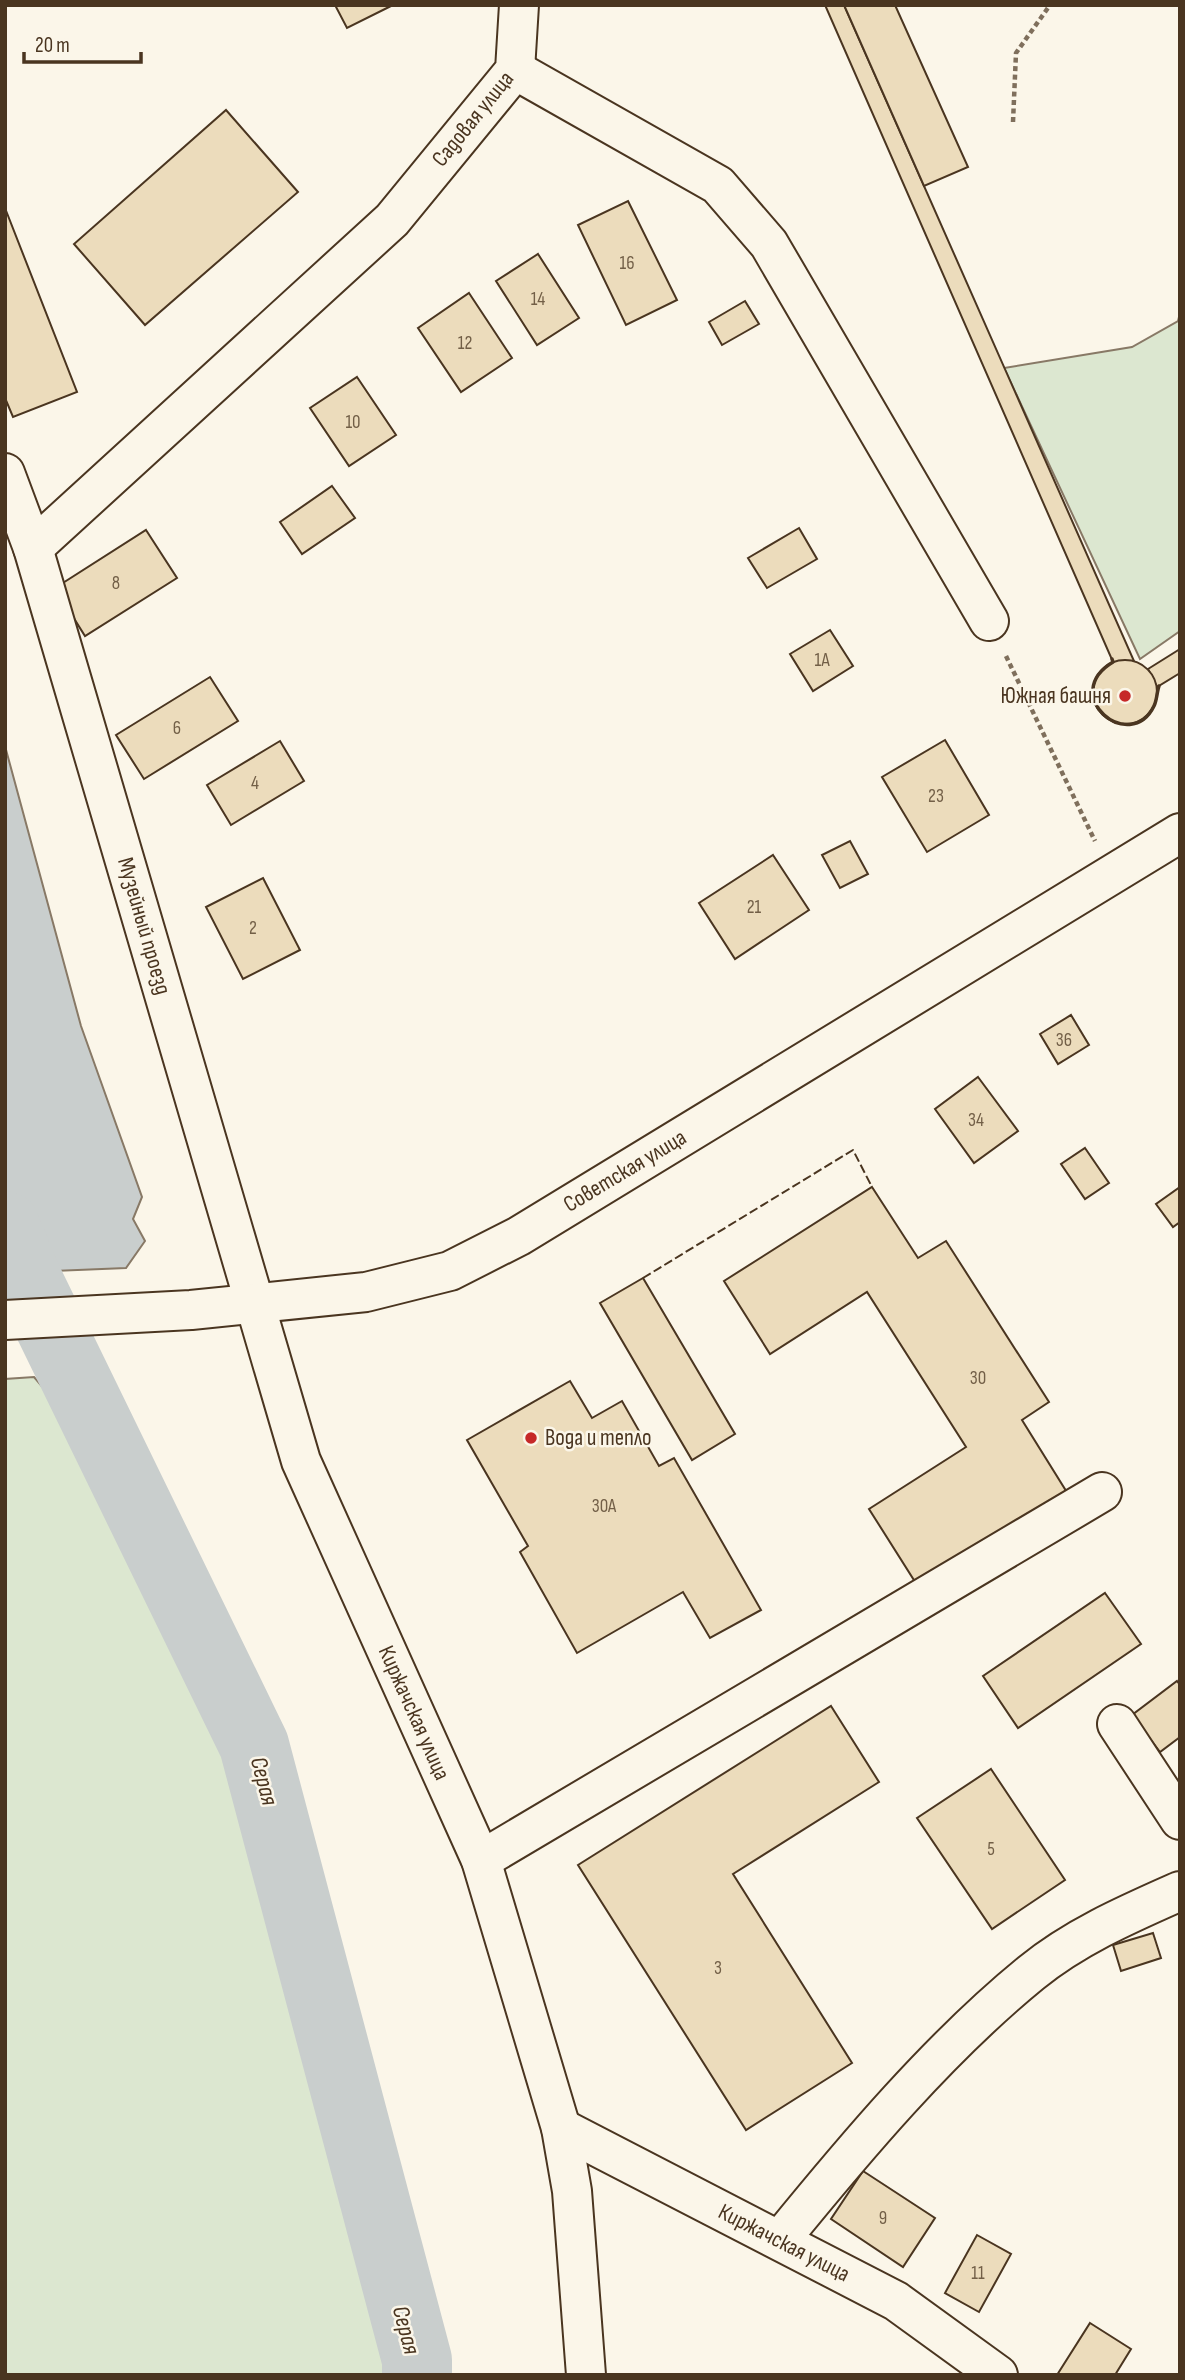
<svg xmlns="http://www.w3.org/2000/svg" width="1185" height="2380" font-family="'Sofia Sans Condensed',sans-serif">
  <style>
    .green { fill: #dce7d0; stroke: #887966; stroke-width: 2 }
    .water { fill: #c9cecd; stroke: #887966; stroke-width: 2 }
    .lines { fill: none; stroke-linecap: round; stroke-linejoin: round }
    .river { stroke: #c9cecd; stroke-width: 70 }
    .building { fill: #ecdcbc; stroke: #4a3520; stroke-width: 2 }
    .minor-casing { stroke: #4a3520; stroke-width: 42 }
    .major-casing { stroke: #4a3520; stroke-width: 42 }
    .path { stroke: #7f6f5c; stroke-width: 4.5; stroke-dasharray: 5 3.5; stroke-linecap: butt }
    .minor { stroke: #fbf6e9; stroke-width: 38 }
    .major { stroke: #fbf6e9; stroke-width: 38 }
    .fence { stroke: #4a3520; stroke-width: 2; stroke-dasharray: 9 3.5; stroke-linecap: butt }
    .wall { stroke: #4a3520; stroke-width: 3.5 }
    .poi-dot { fill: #c62828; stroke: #fbf6e9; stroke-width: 2.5 }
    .labels { text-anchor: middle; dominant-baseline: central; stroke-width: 5; stroke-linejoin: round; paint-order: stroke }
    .number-label { font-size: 19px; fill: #725f47 }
    .street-label { font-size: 23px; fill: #4a3520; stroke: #fbf6e9 }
    .poi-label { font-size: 23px; fill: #4a3520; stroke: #fbf6e9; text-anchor: end }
    .water-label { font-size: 24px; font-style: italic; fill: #4a3520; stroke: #fbf6e9 }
  </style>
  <rect width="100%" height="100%" fill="#fbf6e9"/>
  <g class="green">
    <polygon points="1180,313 1180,631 1140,659 1004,368 1132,347 1178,321"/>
    <polygon points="34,1377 128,1487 206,1697 267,1876 352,2198 389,2375 5,2375 5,1379"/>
  </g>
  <polygon class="water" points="5,746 81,1026 142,1197 133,1219 145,1241 126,1268 5,1273"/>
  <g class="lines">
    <polyline class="river" points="5,1226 24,1273 254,1745 417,2360 417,2375"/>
  </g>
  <g class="building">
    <polygon points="335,5 393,5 347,28"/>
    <polygon points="825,5 844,5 1134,661 1113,662"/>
    <polygon points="844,5 895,5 968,167 924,186"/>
    <polygon points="226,110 298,192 145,325 74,244"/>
    <polygon points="628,201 677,300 626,325 578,225"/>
    <polygon points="5,208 77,392 13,417 5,398"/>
    <polygon points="538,254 579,318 537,345 496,281"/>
    <polygon points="469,293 512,358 461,392 418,328"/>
    <polygon points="745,301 759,324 722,345 709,322"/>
    <polygon points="357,377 396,435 349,466 310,408"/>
    <polygon points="332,486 355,518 302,554 280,522"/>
    <polygon points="799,528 817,559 767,588 748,558"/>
    <polygon points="146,530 177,578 85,636 55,588"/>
    <polygon points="830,630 853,666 813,691 790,654"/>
    <polygon points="1180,649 1180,673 1157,687 1148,669"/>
    <circle cx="1125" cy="692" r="32"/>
    <polygon points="210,677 238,721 144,779 116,735"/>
    <polygon points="945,740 989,815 927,852 882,777"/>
    <polygon points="280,741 304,781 231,825 207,785"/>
    <polygon points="850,841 868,874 840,888 822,855"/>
    <polygon points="773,855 809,910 735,959 699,903"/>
    <polygon points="263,878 300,950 243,979 206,907"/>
    <polygon points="1071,1015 1089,1045 1058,1064 1040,1034"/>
    <polygon points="978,1077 1018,1131 974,1163 935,1109"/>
    <polygon points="1085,1148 1109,1183 1085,1199 1061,1164"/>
    <polygon points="872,1187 918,1258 946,1241 1049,1402 1022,1420 1068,1494 919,1588 869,1509 966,1447 867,1292 770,1354 724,1281"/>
    <polygon points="1180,1187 1180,1222 1173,1227 1156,1204"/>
    <polygon points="643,1278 735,1434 692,1460 600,1303"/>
    <polygon points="570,1381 592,1418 622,1401 659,1466 674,1458 761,1610 710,1638 683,1592 577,1653 520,1552 528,1546 467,1440"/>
    <polygon points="1105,1593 1141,1644 1018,1728 983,1676"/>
    <polygon points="1177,1681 1180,1685 1180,1737 1160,1752 1132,1715"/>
    <polygon points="831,1706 879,1782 733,1874 852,2063 746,2130 578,1865"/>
    <polygon points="991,1769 1065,1880 992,1929 917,1818"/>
    <polygon points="1153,1933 1161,1958 1121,1971 1113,1945"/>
    <polygon points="863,2171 935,2218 903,2267 831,2219"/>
    <polygon points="977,2235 1011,2254 979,2312 945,2293"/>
    <polygon points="1090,2323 1131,2349 1115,2375 1057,2375"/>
  </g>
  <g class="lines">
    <g class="minor-casing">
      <g id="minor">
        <polyline points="515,70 718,185 769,244 989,621"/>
        <polyline points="5,473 33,548 301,1461 481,1860 561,2128 572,2191 586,2375"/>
        <polyline points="33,548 392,220 515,70 519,5"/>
        <polyline points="1117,1724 1180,1820"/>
        <polyline points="481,1860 1102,1492"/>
        <polyline points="561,2128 896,2301 998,2375"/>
        <path d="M780,2240C855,2148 939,2048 1031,1973C1075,1937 1128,1914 1180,1891"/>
      </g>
    </g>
    <g class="major-casing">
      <polyline id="major" points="5,1320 191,1310 366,1292 450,1271 519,1236 1180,833"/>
    </g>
    <g class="path">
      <polyline points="1013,122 1016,53 1050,5"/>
      <polyline points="1006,656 1095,841"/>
    </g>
    <use href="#minor" class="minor"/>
    <use href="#major" class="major"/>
    <polyline class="fence" points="643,1278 853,1150 872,1187"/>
    <path class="wall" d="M1112,659L1113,662C1058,695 1130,755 1154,706C1157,700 1157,691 1159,686"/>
  </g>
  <g class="poi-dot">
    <circle cx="1125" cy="696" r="7"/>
    <circle cx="531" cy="1438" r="7"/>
  </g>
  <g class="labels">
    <g class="number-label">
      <text x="627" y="263">16</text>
      <text x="538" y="299">14</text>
      <text x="465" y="343">12</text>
      <text x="353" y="422">10</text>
      <text x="116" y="583">8</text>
      <text x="822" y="660">1А</text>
      <text x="177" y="728">6</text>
      <text x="255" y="783">4</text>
      <text x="936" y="796">23</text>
      <text x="754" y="907">21</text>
      <text x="253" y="928">2</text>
      <text x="1064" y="1040">36</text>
      <text x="976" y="1120">34</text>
      <text x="978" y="1378">30</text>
      <text x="604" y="1506">30А</text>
      <text x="991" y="1849">5</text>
      <text x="718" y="1968">3</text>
      <text x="883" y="2218">9</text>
      <text x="978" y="2273">11</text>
    </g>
    <g class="street-label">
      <text transform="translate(473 119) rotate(-51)">Садовая улица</text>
      <text transform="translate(144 926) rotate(74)">Музейный проезд</text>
      <text transform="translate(625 1171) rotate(-31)">Советская улица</text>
      <text transform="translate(414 1713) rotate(66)">Киржачская улица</text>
      <text transform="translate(784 2243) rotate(27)">Киржачская улица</text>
    </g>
    <g class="poi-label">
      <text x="1111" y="696">Южная башня</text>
      <text x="545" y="1438" text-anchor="start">Вода и тепло</text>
    </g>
    <g class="water-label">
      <text transform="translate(264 1781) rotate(75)">Серая</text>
      <text transform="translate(406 2330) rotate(75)">Серая</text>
    </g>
  </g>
  <rect width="1185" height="2380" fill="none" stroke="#4a3520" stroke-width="14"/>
  <path d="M24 52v10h117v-10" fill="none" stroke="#4a3520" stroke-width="3.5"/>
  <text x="35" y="52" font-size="21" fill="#4a3520" stroke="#fbf6e9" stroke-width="5" paint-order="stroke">20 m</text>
</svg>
